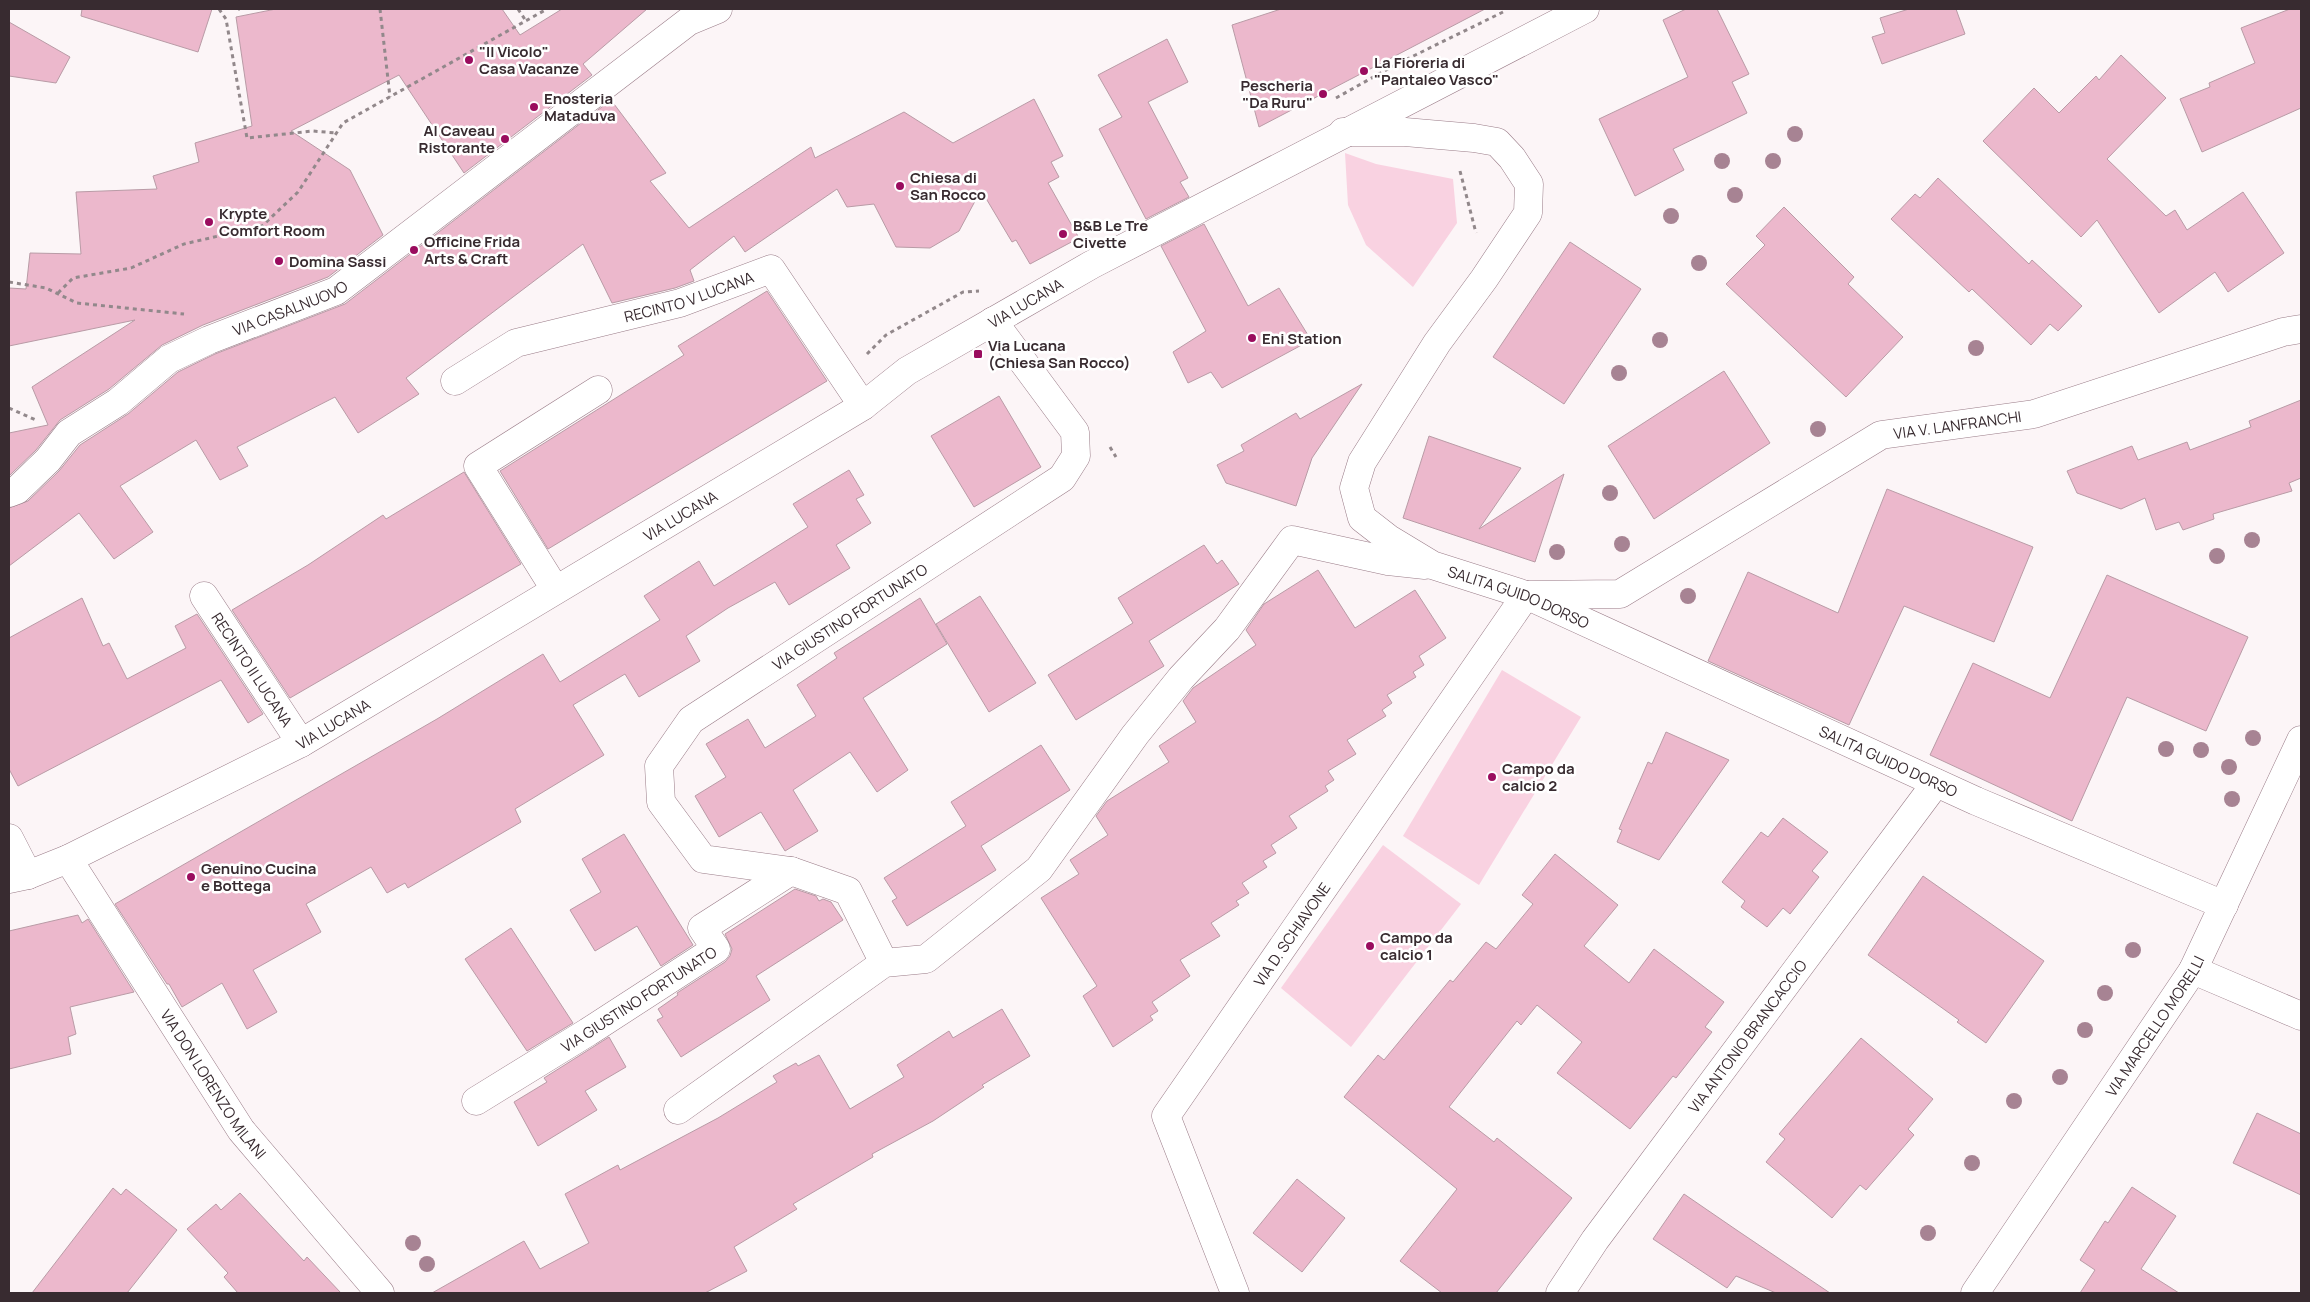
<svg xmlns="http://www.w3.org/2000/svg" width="2310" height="1302" font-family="Manrope,sans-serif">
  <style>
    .green { fill: #f9d2e1 }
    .building { fill: #ecb8cc; stroke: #b99ba6 }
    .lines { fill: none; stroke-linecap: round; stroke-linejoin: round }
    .minor-casing { stroke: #9a7c88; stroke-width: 29 }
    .tertiary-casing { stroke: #9a7c88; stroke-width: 29 }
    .path { stroke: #92888b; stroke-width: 3; stroke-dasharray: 4 4; stroke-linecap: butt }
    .minor { stroke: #fff; stroke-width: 28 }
    .tertiary { stroke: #fff; stroke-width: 28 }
    .tree { fill: #a78393 }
    .poi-dot { fill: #9a0c5e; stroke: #fff; stroke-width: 2 }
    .labels { text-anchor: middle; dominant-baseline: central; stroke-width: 5; stroke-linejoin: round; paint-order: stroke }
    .poi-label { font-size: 15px; font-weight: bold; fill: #382b30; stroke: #fff; text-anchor: start }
    .street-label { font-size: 15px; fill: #382b30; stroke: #fff }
  </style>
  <rect width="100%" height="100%" fill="#fcf5f7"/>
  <g class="green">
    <polygon points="1345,153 1376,164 1453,179 1457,223 1413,287 1366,245 1348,205"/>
    <polygon points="1502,670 1581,717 1479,885 1403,836"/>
    <polygon points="1383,845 1461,904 1351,1047 1281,988"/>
  </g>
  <g class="building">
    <polygon points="82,9 212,9 198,52 81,16"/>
    <polygon points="276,9 502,9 520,35 562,9 647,9 583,64 592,75 464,173 399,75 291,131 350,170 383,235 328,277 203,325 162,345 109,389 60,420 36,450 9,476 9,433 48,425 32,387 135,320 9,346 9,288 26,289 30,253 81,254 76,192 157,189 153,176 199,162 195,143 252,126 236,17"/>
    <polygon points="1281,9 1485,9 1259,127 1232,25"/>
    <polygon points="1686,9 1717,9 1749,74 1732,82 1747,113 1673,149 1684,170 1635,196 1599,119 1688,77 1663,20"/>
    <polygon points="1909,9 1956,9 1965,34 1882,64 1872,37 1885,33 1880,18"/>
    <polygon points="2290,9 2301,9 2301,108 2202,152 2180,99 2210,87 2209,83 2255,63 2241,28"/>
    <polygon points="9,22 70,57 56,83 9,76"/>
    <polygon points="1167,39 1188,82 1148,102 1188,178 1180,182 1189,197 1146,219 1099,129 1122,117 1098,75"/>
    <polygon points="2121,55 2166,98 2107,159 2166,216 2175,210 2187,230 2243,192 2284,253 2228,292 2215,272 2159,313 2097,220 2081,237 1983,141 2034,88 2059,113 2096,76 2099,80"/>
    <polygon points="1034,99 1063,156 1051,162 1059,177 1048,183 1079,238 1030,264 1016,240 1012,242 981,190 959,231 930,248 896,247 874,204 847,207 837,189 745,252 734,236 690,270 694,281 675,288 612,303 583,244 406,378 419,394 358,433 335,397 237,447 248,466 220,480 196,440 120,486 153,532 114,559 79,513 9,566 9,508 28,501 59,471 80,445 128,414 178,372 215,354 345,304 611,100 666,173 650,181 689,228 811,147 815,158 904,112 953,143"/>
    <polygon points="1938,178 2029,264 2032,260 2082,306 2058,331 2050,324 2031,345 1972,289 1969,292 1891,219 1915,194 1920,198"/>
    <polygon points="1784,207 1854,277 1848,284 1903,337 1846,397 1726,284 1765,245 1756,236"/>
    <polygon points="1204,224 1248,306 1279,288 1311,340 1222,388 1211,372 1188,383 1173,352 1206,331 1161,246"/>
    <polygon points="1570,242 1641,289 1564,404 1493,357"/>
    <polygon points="767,291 827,381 548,549 500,471 684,355 678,346"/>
    <polygon points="1724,371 1770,443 1654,519 1608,446"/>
    <polygon points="1362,384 1312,458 1296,506 1226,483 1217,465 1244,451 1241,445 1296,413 1300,419"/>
    <polygon points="999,396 1041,467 974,507 931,436"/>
    <polygon points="2301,400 2301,478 2289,483 2292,491 2213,514 2214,519 2183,530 2179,522 2156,530 2145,498 2121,509 2077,493 2067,471 2132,446 2138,460 2187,442 2190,450 2251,427 2249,421"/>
    <polygon points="1429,436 1521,468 1479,529 1564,474 1535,562 1403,518"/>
    <polygon points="849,470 864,495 856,499 871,523 836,545 850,568 789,605 775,582 728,608 686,636 700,661 639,697 625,674 573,705 604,755 515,809 521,822 408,888 405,883 387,893 371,867 306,904 321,932 253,970 277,1012 247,1029 222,983 182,1007 169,984 167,984 115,904 437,719 543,654 560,682 660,620 644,596 699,561 714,586 808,527 793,504"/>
    <polygon points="464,472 521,564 290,698 232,610 308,565 383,515 386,519"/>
    <polygon points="1887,489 2033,547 1994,642 1904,606 1849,725 1708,661 1748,572 1838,613"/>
    <polygon points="1204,545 1217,564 1222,560 1239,584 1149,641 1164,666 1076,720 1048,675 1133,623 1118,598"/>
    <polygon points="1318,570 1355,628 1415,590 1446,638 1419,656 1424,665 1413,672 1416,677 1387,695 1392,703 1382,710 1386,716 1347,740 1356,754 1328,771 1334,780 1325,786 1328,791 1289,816 1297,828 1271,845 1276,853 1263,861 1267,867 1242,883 1249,893 1236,901 1239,905 1211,923 1220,936 1180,960 1190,976 1152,1002 1158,1011 1150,1016 1153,1020 1113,1047 1083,996 1097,986 1041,898 1079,874 1070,860 1108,835 1096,816 1107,801 1169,762 1159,746 1196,722 1183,701 1193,688 1256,645 1246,630 1264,604"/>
    <polygon points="2107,575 2248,637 2206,731 2127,697 2072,821 1930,755 1973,663 2050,698"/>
    <polygon points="980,596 1036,683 989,712 936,624"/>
    <polygon points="82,598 103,646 109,643 127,679 186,648 175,626 197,614 263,714 248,723 221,680 18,786 9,769 9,638"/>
    <polygon points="920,598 947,644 863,698 908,770 877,792 850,752 793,790 818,831 785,851 761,812 719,837 695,796 726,777 706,744 748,719 765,748 816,716 797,685 837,658 834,653"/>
    <polygon points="1666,732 1729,760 1659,860 1617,842 1622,830 1619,829 1648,762 1652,764"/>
    <polygon points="1041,745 1070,790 981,846 996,870 907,926 892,901 897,898 884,878 966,826 951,802"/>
    <polygon points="1783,818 1828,852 1812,871 1819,877 1790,914 1783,908 1767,927 1741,907 1745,901 1722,882 1761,832 1768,837"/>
    <polygon points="624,834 693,945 661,966 637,926 595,951 570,910 601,892 582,859"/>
    <polygon points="1555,854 1618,905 1584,946 1629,983 1654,949 1724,1002 1705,1027 1712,1032 1676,1078 1673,1076 1630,1129 1557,1073 1582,1042 1537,1005 1521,1025 1517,1021 1449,1107 1494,1142 1497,1138 1572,1198 1496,1293 1442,1293 1400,1261 1457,1189 1344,1097 1378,1055 1384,1060 1450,980 1453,982 1486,942 1496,949 1533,904 1522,895"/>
    <polygon points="1923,876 2044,961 1986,1043 1957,1022 1959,1020 1868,955"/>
    <polygon points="795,889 816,896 819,901 823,899 831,902 843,920 756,976 770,1000 681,1057 657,1020 663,1017 658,1009 678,995 677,993 725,962 730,956 732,949 725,934"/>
    <polygon points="78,915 82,923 88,919 134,992 70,1007 76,1034 68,1037 71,1054 9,1069 9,931"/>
    <polygon points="511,928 573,1023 527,1051 465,959"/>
    <polygon points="1002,1009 1030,1056 982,1085 984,1087 933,1121 872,1154 873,1157 793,1204 797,1209 734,1247 747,1271 705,1293 432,1293 524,1241 540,1269 589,1243 565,1194 618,1165 620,1170 718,1118 777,1082 773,1076 796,1063 798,1066 819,1055 850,1109 904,1077 897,1065 949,1031 953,1038"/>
    <polygon points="609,1037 626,1067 585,1091 597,1110 538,1146 514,1102 547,1082 544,1078"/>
    <polygon points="1861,1038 1933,1099 1908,1129 1914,1135 1866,1190 1860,1185 1832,1218 1766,1162 1785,1139 1779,1134"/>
    <polygon points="2257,1113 2301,1134 2301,1195 2233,1163"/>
    <polygon points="1297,1179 1345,1218 1302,1272 1253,1233"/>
    <polygon points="2132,1187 2176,1216 2141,1269 2179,1293 2080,1293 2095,1270 2080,1260 2105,1221 2108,1223"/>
    <polygon points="113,1188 121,1195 126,1189 177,1230 127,1293 32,1293"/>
    <polygon points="240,1193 304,1261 307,1257 341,1293 238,1293 224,1277 228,1273 187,1229 216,1204 221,1210"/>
    <polygon points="1684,1194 1738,1231 1830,1293 1776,1293 1736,1276 1727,1288 1653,1239"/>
  </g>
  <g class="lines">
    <g class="minor-casing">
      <g id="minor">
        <path id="s1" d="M1343,132H1405L1474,138L1497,142L1512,158L1529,184L1528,213L1484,279L1437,343L1362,462L1354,488L1362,518L1389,539L1432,565L1526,595L1976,801L2224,905"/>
        <path id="s2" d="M455,381L516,343L680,303L771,269L863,406"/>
        <path id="s3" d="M9,493L17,490L48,460L69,433L118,402L169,359L209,340L336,291L689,21L718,9"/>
        <polyline points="555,589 478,466 598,390"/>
        <path id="s4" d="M204,596L301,743"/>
        <polyline points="9,838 28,875"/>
        <path id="s5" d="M68,859L241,1130L380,1293"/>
        <path id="s6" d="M884,963L848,891L791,871L703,859L661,802L659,766L691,720L1062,478L1076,456L1075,432L993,321"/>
        <polyline points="2193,970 2301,1016"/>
        <path id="s7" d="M476,1101L588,1032L716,949L702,928L791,871"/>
        <polyline points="678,1110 884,963 926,959 1039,869 1135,735 1181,678 1227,629 1292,540 1388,561 1425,565"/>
        <path id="s8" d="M1235,1293L1166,1116L1526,595L1620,594L1881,435L2034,414L2283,332L2301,329"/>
        <path id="s9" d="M1560,1293L1595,1240L1936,783"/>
        <path id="s10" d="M1975,1293L2193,970L2301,740"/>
      </g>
    </g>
    <g class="tertiary-casing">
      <g id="tertiary">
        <path id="s11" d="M9,879L28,875L68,859L301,743L863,406L907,371L1091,265L1585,9"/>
      </g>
    </g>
    <g class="path">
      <polyline points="219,9 226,19 247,138 313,131 336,133"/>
      <polyline points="238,9 240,9"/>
      <polyline points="380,9 390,97"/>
      <polyline points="518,9 526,21"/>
      <polyline points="1336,98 1393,66 1503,12"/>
      <polyline points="1460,171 1476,233"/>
      <polyline points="9,282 46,288 77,303 184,314"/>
      <polyline points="58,293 73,278 131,268 184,244 262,226 298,192 343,123 547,9"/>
      <polyline points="867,354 886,335 963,292 979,291"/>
      <polyline points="9,408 38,421"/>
      <polyline points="1110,447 1116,457"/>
    </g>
    <use href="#minor" class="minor"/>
    <use href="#tertiary" class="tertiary"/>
  </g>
  <g class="tree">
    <circle cx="1795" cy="134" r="8"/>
    <circle cx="1722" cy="161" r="8"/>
    <circle cx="1773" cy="161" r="8"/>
    <circle cx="1735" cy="195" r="8"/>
    <circle cx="1671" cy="216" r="8"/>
    <circle cx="1699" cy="263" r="8"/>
    <circle cx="1660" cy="340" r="8"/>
    <circle cx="1976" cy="348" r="8"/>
    <circle cx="1619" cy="373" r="8"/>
    <circle cx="1818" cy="429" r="8"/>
    <circle cx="1610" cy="493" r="8"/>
    <circle cx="2252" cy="540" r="8"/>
    <circle cx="1622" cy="544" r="8"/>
    <circle cx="1557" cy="552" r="8"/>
    <circle cx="2217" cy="556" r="8"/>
    <circle cx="1688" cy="596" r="8"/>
    <circle cx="2253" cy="738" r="8"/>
    <circle cx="2166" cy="749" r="8"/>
    <circle cx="2201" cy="750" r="8"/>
    <circle cx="2229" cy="767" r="8"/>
    <circle cx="2232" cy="799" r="8"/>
    <circle cx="2133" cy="950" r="8"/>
    <circle cx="2105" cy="993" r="8"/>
    <circle cx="2085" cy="1030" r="8"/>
    <circle cx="2060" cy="1077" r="8"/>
    <circle cx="2014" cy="1101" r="8"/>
    <circle cx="1972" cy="1163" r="8"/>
    <circle cx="1928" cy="1233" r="8"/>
    <circle cx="413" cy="1243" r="8"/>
    <circle cx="427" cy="1264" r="8"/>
  </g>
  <g class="poi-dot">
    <circle cx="469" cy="60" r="5"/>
    <circle cx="1364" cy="71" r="5"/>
    <circle cx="1323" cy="94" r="5"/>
    <circle cx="534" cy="107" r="5"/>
    <circle cx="505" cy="139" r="5"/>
    <circle cx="900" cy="186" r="5"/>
    <circle cx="209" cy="222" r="5"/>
    <circle cx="1063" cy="234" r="5"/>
    <circle cx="414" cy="250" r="5"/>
    <circle cx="279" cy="261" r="5"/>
    <circle cx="1252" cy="338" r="5"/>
    <rect x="973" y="349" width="10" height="10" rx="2.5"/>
    <circle cx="1492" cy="777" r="5"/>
    <circle cx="191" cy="877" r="5"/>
    <circle cx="1370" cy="946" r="5"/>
  </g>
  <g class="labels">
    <g class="poi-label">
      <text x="479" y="51">"Il Vicolo"<tspan x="479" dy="17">Casa Vacanze</tspan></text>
      <text x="1374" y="62">La Fioreria di<tspan x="1374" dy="17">"Pantaleo Vasco"</tspan></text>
      <text x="1313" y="85" text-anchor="end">Pescheria<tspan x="1313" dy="17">"Da Ruru"</tspan></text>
      <text x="544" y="98">Enosteria<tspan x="544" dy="17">Mataduva</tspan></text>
      <text x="495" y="130" text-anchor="end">Al Caveau<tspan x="495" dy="17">Ristorante</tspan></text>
      <text x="910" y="177">Chiesa di<tspan x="910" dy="17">San Rocco</tspan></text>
      <text x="219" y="213">Krypte<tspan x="219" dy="17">Comfort Room</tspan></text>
      <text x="1073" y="225">B&amp;B Le Tre<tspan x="1073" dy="17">Civette</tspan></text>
      <text x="424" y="241">Officine Frida<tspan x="424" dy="17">Arts &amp; Craft</tspan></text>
      <text x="289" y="261">Domina Sassi</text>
      <text x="1262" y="338">Eni Station</text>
      <text x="988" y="345">Via Lucana<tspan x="988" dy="17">(Chiesa San Rocco)</tspan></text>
      <text x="1502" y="768">Campo da<tspan x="1502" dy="17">calcio 2</tspan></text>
      <text x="201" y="868">Genuino Cucina<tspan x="201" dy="17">e Bottega</tspan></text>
      <text x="1380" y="937">Campo da<tspan x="1380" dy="17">calcio 1</tspan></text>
    </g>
    <g class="street-label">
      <text stroke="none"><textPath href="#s2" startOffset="251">RECINTO V LUCANA</textPath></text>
      <text stroke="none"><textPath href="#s11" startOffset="1171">VIA LUCANA</textPath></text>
      <text stroke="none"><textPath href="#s3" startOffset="342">VIA CASALNUOVO</textPath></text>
      <text stroke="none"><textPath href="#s8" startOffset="1300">VIA V. LANFRANCHI</textPath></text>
      <text stroke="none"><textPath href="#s11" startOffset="765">VIA LUCANA</textPath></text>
      <text stroke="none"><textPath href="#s1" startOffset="771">SALITA GUIDO DORSO</textPath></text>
      <text stroke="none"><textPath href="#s6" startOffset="582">VIA GIUSTINO FORTUNATO</textPath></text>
      <text stroke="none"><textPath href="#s4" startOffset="88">RECINTO II LUCANA</textPath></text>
      <text stroke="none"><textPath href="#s11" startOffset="360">VIA LUCANA</textPath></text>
      <text stroke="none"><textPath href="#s1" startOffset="1176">SALITA GUIDO DORSO</textPath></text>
      <text stroke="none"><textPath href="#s8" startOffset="411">VIA D. SCHIAVONE</textPath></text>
      <text stroke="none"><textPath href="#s7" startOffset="192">VIA GIUSTINO FORTUNATO</textPath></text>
      <text stroke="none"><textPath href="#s10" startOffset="322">VIA MARCELLO MORELLI</textPath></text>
      <text stroke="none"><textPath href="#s9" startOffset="318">VIA ANTONIO BRANCACCIO</textPath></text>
      <text stroke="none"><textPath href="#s5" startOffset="268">VIA DON LORENZO MILANI</textPath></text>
    </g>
  </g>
  <rect width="2310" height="1302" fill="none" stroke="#382b30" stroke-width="20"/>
</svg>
